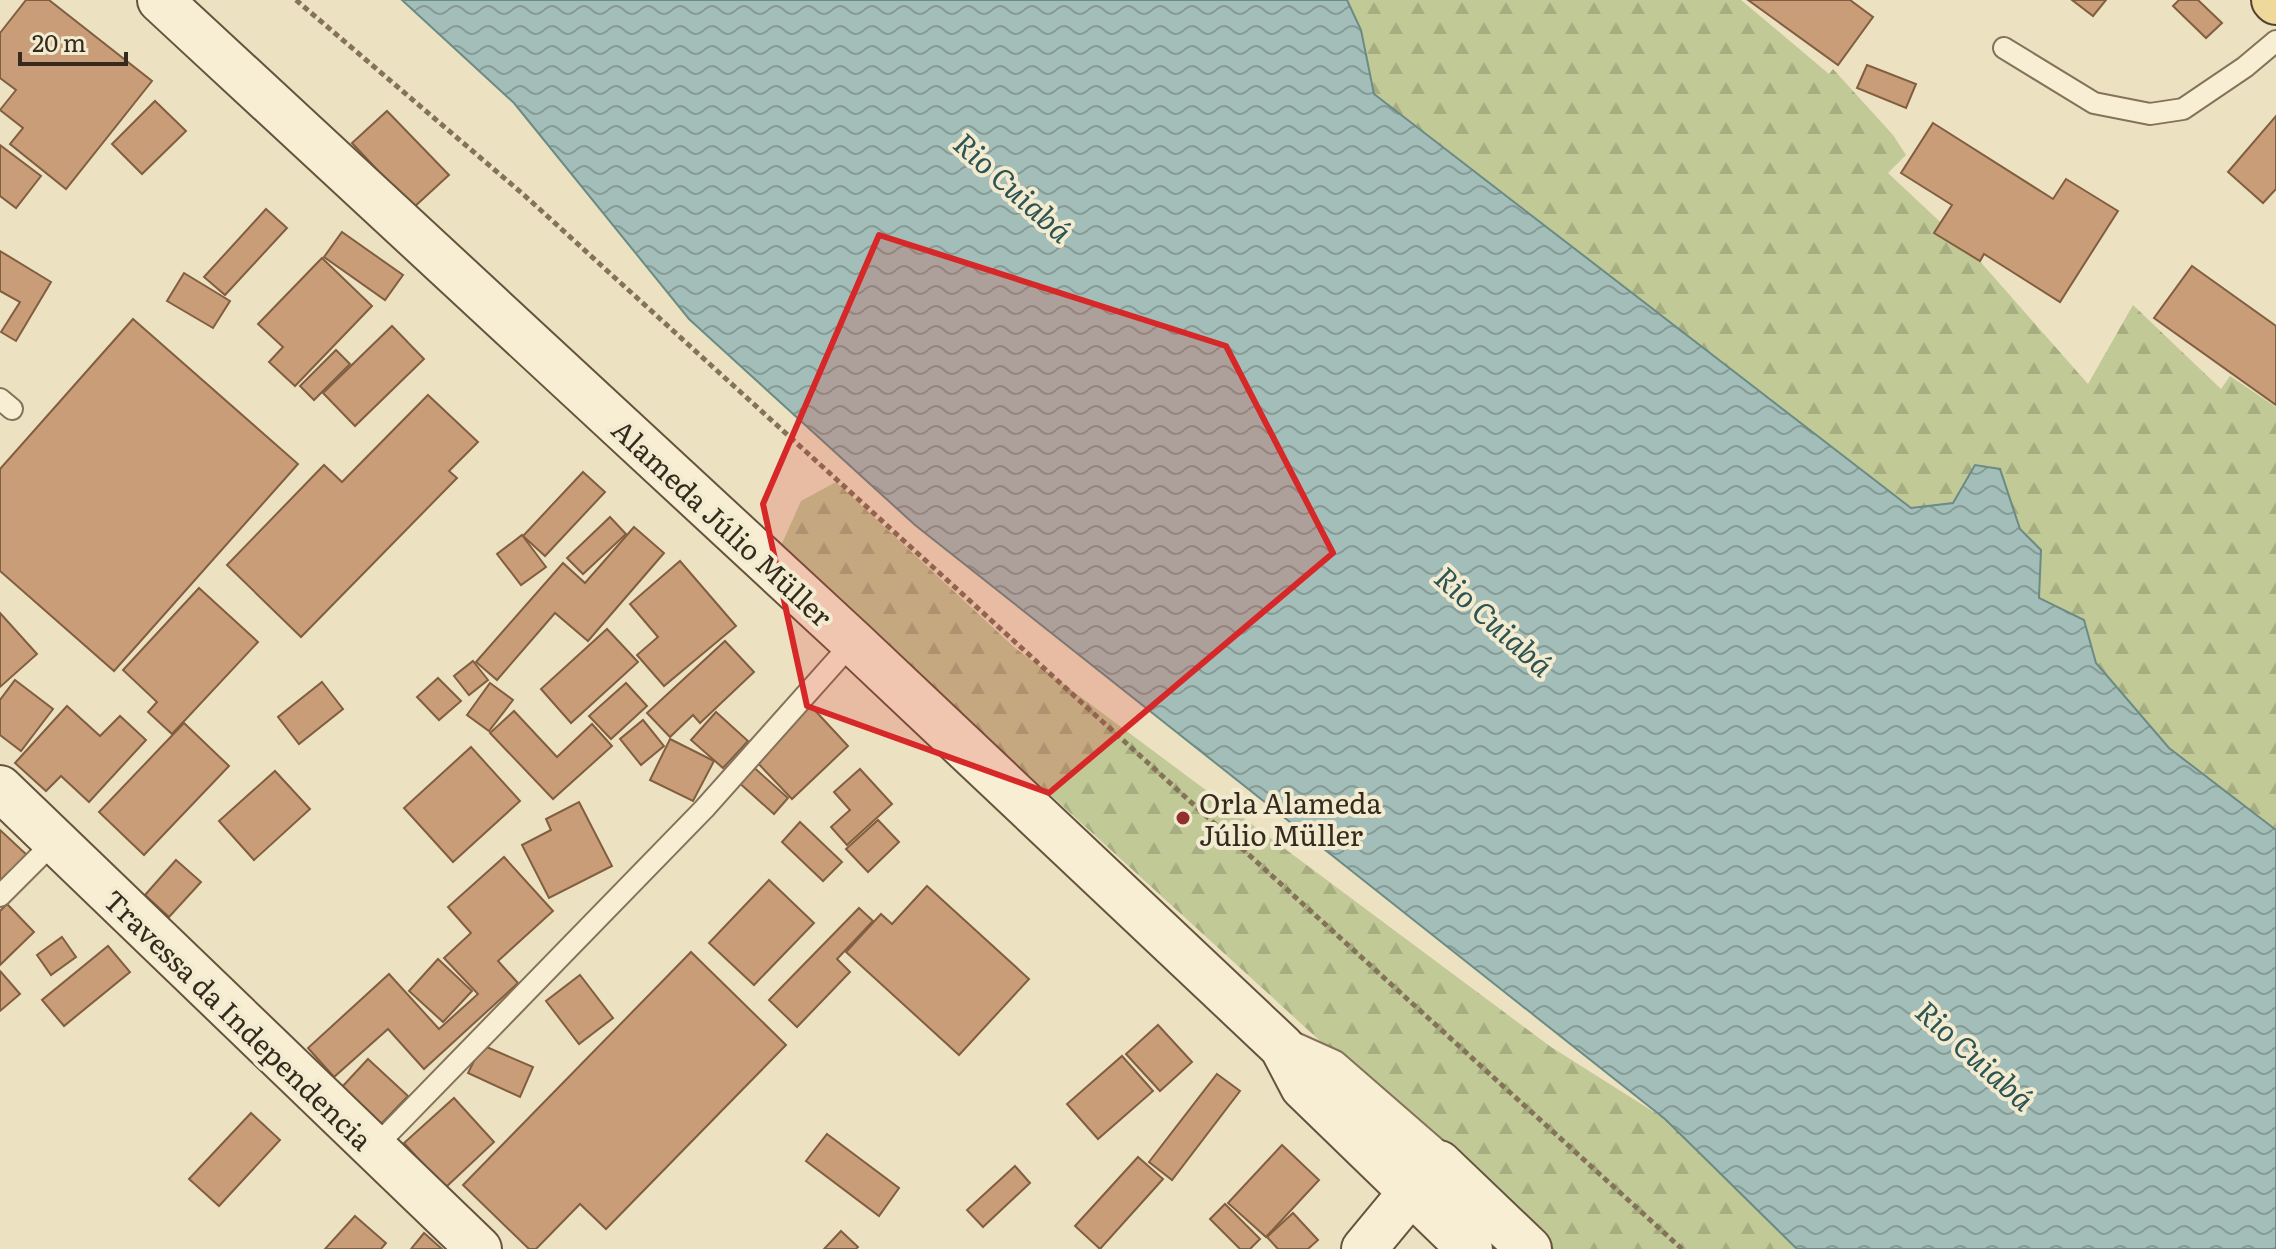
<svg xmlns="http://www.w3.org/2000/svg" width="2276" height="1249" font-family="Literata,serif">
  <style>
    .forest { fill: url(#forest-firs) }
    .water { fill: url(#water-waves); stroke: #6b8b85; stroke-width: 2 }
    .building { fill: #c89d78; stroke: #825e40; stroke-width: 2 }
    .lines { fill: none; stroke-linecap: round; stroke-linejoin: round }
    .lane-casing { stroke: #847259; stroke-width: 24 }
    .street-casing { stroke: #847259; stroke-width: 42 }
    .secondary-casing { stroke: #66533d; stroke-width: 48 }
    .primary-casing { stroke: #52402e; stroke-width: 48 }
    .path { stroke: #847259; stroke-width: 5; stroke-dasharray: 6 4; stroke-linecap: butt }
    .lane { stroke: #f7eed4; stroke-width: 20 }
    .street { stroke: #f7eed4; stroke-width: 38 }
    .secondary { stroke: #f7eed4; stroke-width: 44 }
    .primary { stroke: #eed89a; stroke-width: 44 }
    .marked { fill: #d62828; fill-opacity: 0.2; stroke: #d62828; stroke-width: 6; stroke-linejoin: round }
    .poi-dot { fill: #91302c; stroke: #f3ebd0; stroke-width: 3 }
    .labels { text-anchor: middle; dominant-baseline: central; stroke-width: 8; stroke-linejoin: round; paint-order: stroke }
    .street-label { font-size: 28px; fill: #352a1d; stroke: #f3ebd0 }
    .poi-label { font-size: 28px; fill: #352a1d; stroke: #f3ebd0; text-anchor: start }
    .water-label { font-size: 30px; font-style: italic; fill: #2d5453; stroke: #f3ebd0 }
  </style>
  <defs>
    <pattern id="forest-firs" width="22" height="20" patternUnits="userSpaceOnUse" patternTransform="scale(2)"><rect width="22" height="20" fill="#c1c996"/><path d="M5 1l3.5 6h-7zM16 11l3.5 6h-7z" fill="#a6ad81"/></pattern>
    <pattern id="water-waves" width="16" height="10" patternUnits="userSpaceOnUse" patternTransform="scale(2)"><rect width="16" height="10" fill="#a3beb8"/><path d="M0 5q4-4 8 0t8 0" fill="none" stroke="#869b95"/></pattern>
  </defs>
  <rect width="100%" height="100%" fill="#ece1c1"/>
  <g class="forest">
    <polygon points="1347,0 1741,0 1829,74 1833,69 1893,135 1906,155 1888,173 1970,250 2088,384 2133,305 2221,389 2230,376 2276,407 2276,830 2169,748 2096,663 2084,620 2039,598 2041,550 2020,529 2000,469 1975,465 1953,503 1911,508 1374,94 1361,30"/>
    <polygon points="836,482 1015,648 1551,1047 1665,1119 1797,1249 1548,1249 780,548 801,501"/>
  </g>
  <polygon class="water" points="402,0 1347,0 1361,30 1374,94 1911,508 1953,503 1975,465 2000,469 2020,529 2041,550 2039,598 2084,620 2096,663 2169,748 2276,830 2276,1249 1797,1249 1665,1119 915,525 689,319 514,103"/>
  <g class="building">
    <polygon points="26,0 49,0 152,81 66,189 10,144 23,128 0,110 16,90 0,78 0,33"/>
    <polygon points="1748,0 1850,0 1873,17 1838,65"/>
    <polygon points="2072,0 2106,0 2093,16"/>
    <polygon points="2179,0 2198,0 2222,23 2206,38 2173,6"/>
    <polygon points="1867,65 1916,84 1906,108 1857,88"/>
    <polygon points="155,101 186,131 142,174 112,144"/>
    <polygon points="387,111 449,175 413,208 352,143"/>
    <polygon points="2276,116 2276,189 2263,203 2228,172"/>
    <polygon points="1933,123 2053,199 2066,179 2118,211 2060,302 1984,254 1980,261 1934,233 1952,205 1901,173"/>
    <polygon points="0,145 41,176 16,208 0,196"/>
    <polygon points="266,209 287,228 225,295 204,277"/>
    <polygon points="342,232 403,275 385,300 324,257"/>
    <polygon points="0,251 51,282 16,341 1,332 20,302 0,291"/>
    <polygon points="322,258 372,306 295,386 269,362 283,347 258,324"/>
    <polygon points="2192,266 2276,326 2276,405 2154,318"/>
    <polygon points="184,273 230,301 213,328 167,301"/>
    <polygon points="133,319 298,464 114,671 0,571 0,469"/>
    <polygon points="392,326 424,359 355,426 323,393"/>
    <polygon points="336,350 350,364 314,400 300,386"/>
    <polygon points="428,395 478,442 449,471 457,478 301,637 227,565 324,465 342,482"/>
    <polygon points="583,472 605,492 545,556 523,536"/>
    <polygon points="610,517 626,534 583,574 567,558"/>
    <polygon points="634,527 664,553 588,641 555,613 497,680 476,662 563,563 585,583"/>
    <polygon points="522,535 546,567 521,585 497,554"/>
    <polygon points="680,561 736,626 664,686 637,655 658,637 630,604"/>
    <polygon points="199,588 258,642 172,734 148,712 157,702 123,670"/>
    <polygon points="0,613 37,654 0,687"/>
    <polygon points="607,629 638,662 571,723 541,689"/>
    <polygon points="725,641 754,672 700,723 693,715 670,737 647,713"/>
    <polygon points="473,661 488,680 469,695 454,676"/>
    <polygon points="438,678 461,701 439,720 417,697"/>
    <polygon points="15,680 53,709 21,751 0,735 0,700"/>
    <polygon points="322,682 343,709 299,744 278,717"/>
    <polygon points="490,683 513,700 489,731 467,715"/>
    <polygon points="626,683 647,706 611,739 589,716"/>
    <polygon points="809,704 848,746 792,799 753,758"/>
    <polygon points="67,706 100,736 120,716 146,740 89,802 61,776 46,791 15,763"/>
    <polygon points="514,711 557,757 592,724 612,746 553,799 490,733"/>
    <polygon points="716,712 748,741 723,768 691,740"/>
    <polygon points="643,720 664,746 641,765 620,739"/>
    <polygon points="184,723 229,766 144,855 99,812"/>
    <polygon points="670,739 714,761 693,801 650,780"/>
    <polygon points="471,747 520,801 453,862 404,808"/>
    <polygon points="750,764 788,798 774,814 736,780"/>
    <polygon points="860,769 892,804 847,845 831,827 850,810 834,792"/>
    <polygon points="275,771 310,809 254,860 219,821"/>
    <polygon points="579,802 612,866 549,898 522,845 551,830 546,819"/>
    <polygon points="878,820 899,842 868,872 846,849"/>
    <polygon points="800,822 842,862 823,881 782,842"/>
    <polygon points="0,830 28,856 0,886"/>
    <polygon points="504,857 553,911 498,961 518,983 424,1069 388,1029 334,1077 308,1048 389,974 439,1029 478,994 444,958 471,933 448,907"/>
    <polygon points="176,860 201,882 169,917 145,895"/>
    <polygon points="769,880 814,923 754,985 709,943"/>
    <polygon points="927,886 1029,979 959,1055 846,952 881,914 892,924"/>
    <polygon points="7,904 34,932 0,965 0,911"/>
    <polygon points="859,908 873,921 837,959 850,972 797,1027 769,1000"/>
    <polygon points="62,937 76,957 51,975 37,955"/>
    <polygon points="108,946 130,972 64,1026 42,1000"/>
    <polygon points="691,952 786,1045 606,1229 580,1204 536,1249 529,1249 463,1185"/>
    <polygon points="438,959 472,991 443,1022 409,991"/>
    <polygon points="0,971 20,994 0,1011"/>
    <polygon points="580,975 613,1018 579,1044 546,1001"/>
    <polygon points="1158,1025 1192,1062 1160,1091 1126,1054"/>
    <polygon points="482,1045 533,1067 520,1097 468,1073"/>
    <polygon points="1122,1056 1153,1091 1098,1139 1067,1104"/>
    <polygon points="368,1059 408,1096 380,1125 341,1088"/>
    <polygon points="1217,1074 1240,1091 1172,1180 1149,1162"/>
    <polygon points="454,1098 494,1142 445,1188 404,1143"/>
    <polygon points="251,1113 280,1140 219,1206 189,1179"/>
    <polygon points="827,1134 899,1188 879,1216 806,1161"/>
    <polygon points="1282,1145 1319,1180 1266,1237 1228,1203"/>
    <polygon points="1138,1157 1163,1179 1100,1249 1075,1226"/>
    <polygon points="1015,1166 1030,1183 983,1227 967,1210"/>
    <polygon points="1225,1204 1260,1239 1250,1249 1240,1249 1210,1219"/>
    <polygon points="1293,1213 1318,1240 1308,1249 1278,1249 1267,1237"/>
    <polygon points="355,1216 386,1243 381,1249 325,1249"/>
    <polygon points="841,1231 858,1247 856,1249 824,1249"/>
    <polygon points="424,1233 442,1249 411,1249"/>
  </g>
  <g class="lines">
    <g class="lane-casing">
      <g id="lane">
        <polyline points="2004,48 2094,103 2150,114 2183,109 2245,67 2276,41"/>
        <polyline points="0,399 12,409"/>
        <polyline points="0,896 54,842"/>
        <polyline points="374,1148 704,809 853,642"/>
      </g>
    </g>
    <g class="street-casing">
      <polyline id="street" points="1282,1047 1331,1069 1439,1163"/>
    </g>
    <g class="secondary-casing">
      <g id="secondary">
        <polyline points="160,0 853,642 1282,1047 1303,1087 1470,1249"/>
        <polyline points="0,788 479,1249"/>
        <polyline points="1364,1249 1412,1191 1439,1163 1529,1249"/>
      </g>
    </g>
    <g class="primary-casing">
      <polyline id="primary" points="2274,0 2276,2"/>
    </g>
    <polyline class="path" points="296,0 524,195 1682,1249"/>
    <use href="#lane" class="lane"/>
    <use href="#street" class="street"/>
    <use href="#secondary" class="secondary"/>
    <use href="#primary" class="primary"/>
  </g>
  <path class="marked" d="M879,235L1226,346L1333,553L1049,793L807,706L763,504Z"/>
  <circle class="poi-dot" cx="1183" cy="818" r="8"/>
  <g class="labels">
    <g class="street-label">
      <text transform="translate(723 522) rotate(43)">Alameda Júlio Müller</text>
      <text transform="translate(239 1019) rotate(44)">Travessa da Independencia</text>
    </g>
    <g class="poi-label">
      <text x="1199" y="802">Orla Alameda<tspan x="1199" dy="32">Júlio Müller</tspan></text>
    </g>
    <g class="water-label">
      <text transform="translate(1014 186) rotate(42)">Rio Cuiabá</text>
      <text transform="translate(1495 620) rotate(42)">Rio Cuiabá</text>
      <text transform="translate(1976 1054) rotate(42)">Rio Cuiabá</text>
    </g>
  </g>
  <path d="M20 52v12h106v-12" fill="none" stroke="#352a1d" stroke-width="4"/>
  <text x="32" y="52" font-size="24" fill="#352a1d" stroke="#f3ebd0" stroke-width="6" paint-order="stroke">20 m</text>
</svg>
